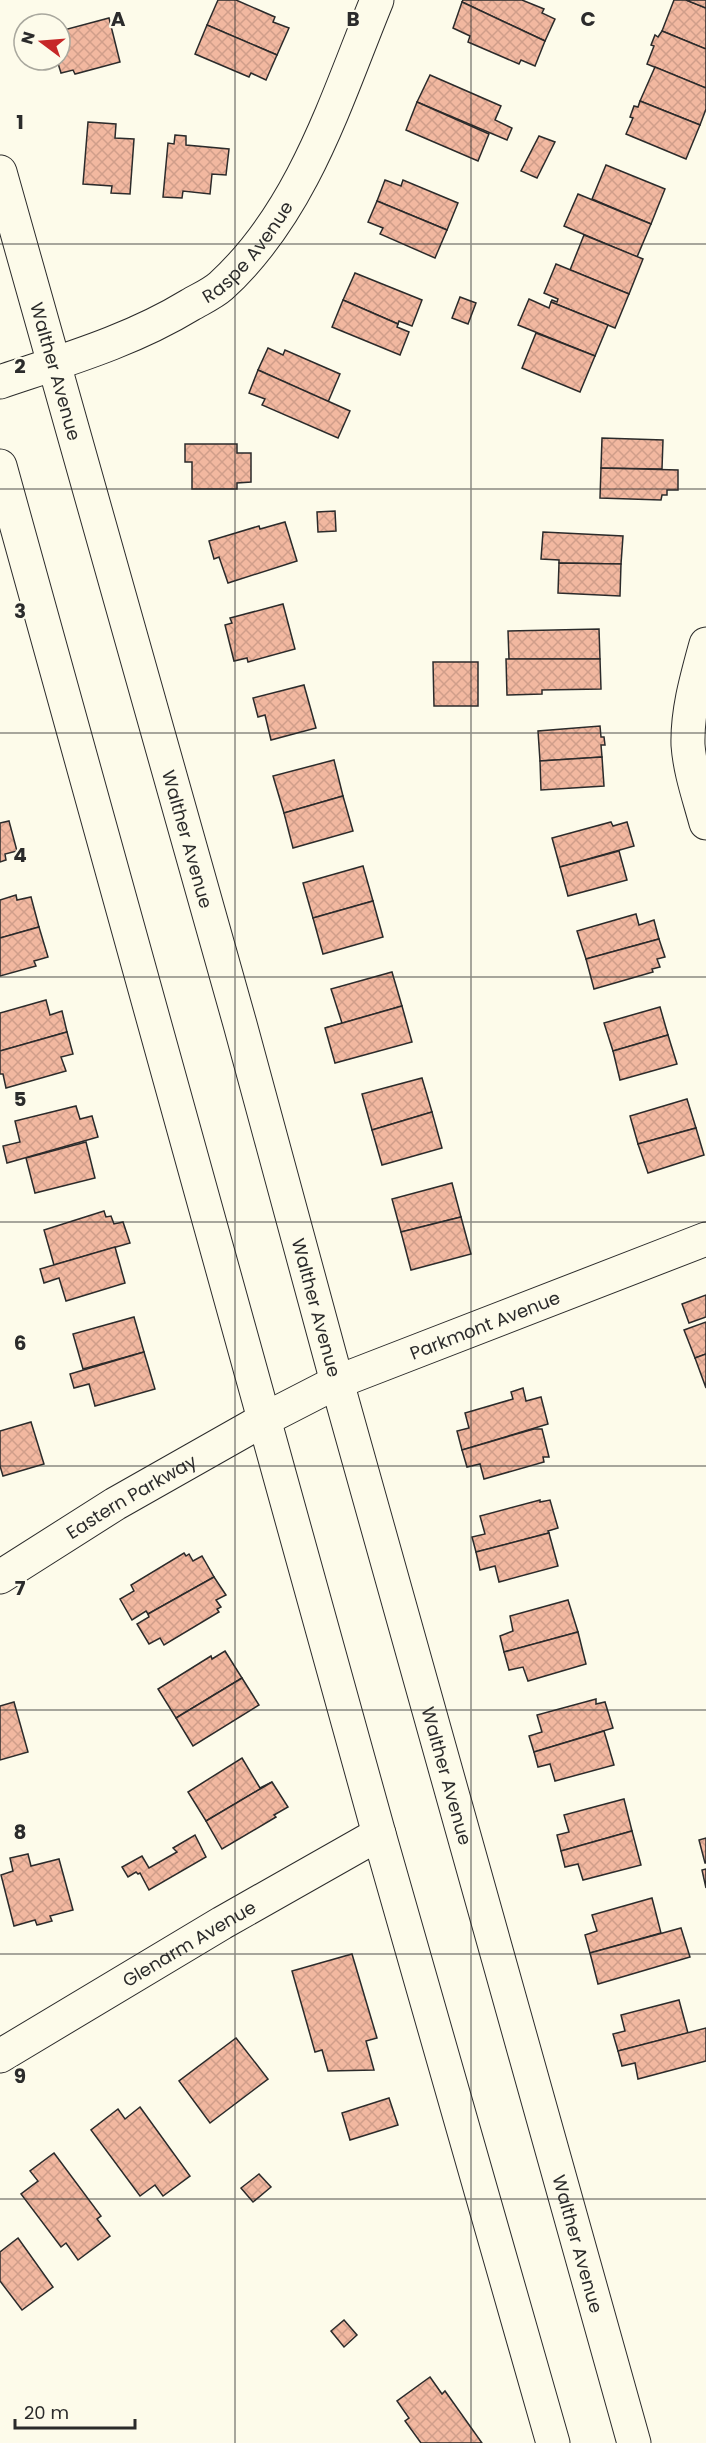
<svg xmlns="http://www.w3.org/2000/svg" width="706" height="2443" font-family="Poppins,sans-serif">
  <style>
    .building { fill: url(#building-cross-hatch); stroke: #2b2b2b; stroke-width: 1.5 }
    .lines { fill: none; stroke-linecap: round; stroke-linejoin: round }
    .minor-casing { stroke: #2b2b2b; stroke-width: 35 }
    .major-casing { stroke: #2b2b2b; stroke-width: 35 }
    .minor { stroke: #fdfbea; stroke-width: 33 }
    .major { stroke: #fdfbea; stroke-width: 33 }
    .grid { fill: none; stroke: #2b2b2b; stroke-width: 1.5; stroke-opacity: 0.55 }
    .labels { text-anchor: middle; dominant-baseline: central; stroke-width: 4.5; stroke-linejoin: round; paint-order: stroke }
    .street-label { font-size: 18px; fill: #2b2b2b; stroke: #fdfbea }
    .grid-label { font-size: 20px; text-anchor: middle; font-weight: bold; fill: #2b2b2b; stroke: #fdfbea; stroke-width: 4.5; stroke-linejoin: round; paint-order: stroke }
  </style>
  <defs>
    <pattern id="building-cross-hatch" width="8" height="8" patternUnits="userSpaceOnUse" patternTransform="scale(1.5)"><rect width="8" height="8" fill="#f2b8a0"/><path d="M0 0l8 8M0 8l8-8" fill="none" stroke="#d09e8a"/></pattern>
  </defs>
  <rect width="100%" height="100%" fill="#fdfbea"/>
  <g class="building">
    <polygon points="218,0 236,0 275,17 273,22 289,28 277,55 207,25"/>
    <polygon points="463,0 522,0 544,9 542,13 555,19 545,41 462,2"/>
    <polygon points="674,0 686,0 706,8 706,49 662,31"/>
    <polygon points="686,0 706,0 706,8"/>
    <polygon points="462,2 545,41 535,66 521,60 519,64 468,42 470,36 453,28"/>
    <polygon points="109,18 120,62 75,74 73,70 61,73 57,60 60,60 60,31"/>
    <polygon points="207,25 277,55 266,80 251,73 249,77 195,54"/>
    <polygon points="662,31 706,49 706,88 647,64 654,46 651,45 655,35 658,37"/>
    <polygon points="655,67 706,88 706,109 700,125 640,101"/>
    <polygon points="430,75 501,106 495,120 512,128 507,140 417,102"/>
    <polygon points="640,101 700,125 686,159 626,134 633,118 630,117 634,106 638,107"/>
    <polygon points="417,102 489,134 478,161 406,130"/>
    <polygon points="88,122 116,124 115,138 134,139 130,194 111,193 112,186 83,184"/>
    <polygon points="175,135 186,136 186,145 229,149 226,175 212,174 210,194 183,191 182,198 163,197 168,143 174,144"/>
    <polygon points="539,136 555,142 537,178 521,171"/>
    <polygon points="606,165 665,189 651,224 592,199"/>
    <polygon points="385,180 401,186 403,180 458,203 447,230 377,201"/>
    <polygon points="578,194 651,224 637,257 564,226"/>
    <polygon points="377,201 447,230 435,258 380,234 383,228 368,222"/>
    <polygon points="584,235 643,259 629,294 570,270"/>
    <polygon points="556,264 629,294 615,328 551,302 552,300 557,302 558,299 544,293"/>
    <polygon points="355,273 422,300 412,326 399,321 398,324 343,300"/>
    <polygon points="460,297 476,303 468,324 452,318"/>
    <polygon points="529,299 549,308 551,302 608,325 595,356 518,325"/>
    <polygon points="343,300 398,324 397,327 409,332 400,355 332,327"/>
    <polygon points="536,333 595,356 580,392 522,368"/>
    <polygon points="268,348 283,355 285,350 340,374 328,402 258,370"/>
    <polygon points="258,370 350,411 338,438 262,405 265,399 249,393"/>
    <polygon points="602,438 663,440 662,469 601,468"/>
    <polygon points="185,444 237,444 237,453 251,453 251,482 237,483 237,489 192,489 192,462 185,462"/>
    <polygon points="601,468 678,470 678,490 667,490 667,495 662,495 661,500 600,498"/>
    <polygon points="335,511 336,531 318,532 317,512"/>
    <polygon points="285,522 297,561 228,583 219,557 214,559 209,541 259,526 260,529"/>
    <polygon points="543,532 623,536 621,564 559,563 559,560 541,559"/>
    <polygon points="559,563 621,564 620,596 558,593"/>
    <polygon points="283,604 295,649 248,662 247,658 234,661 225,625 232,623 230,618"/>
    <polygon points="599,629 600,659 509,659 508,631"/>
    <polygon points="506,659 600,659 601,689 542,690 542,694 507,695"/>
    <polygon points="433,662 478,662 478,706 434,706"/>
    <polygon points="304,685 316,728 271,740 265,715 258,717 253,698"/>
    <polygon points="600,726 601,737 604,737 605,745 601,745 602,757 540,761 538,731"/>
    <polygon points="602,757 604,786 541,790 540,761"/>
    <polygon points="334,760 343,796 284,813 273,776"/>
    <polygon points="343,796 353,831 293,848 284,813"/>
    <polygon points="9,821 17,851 5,854 6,860 0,862 0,823"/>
    <polygon points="611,822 613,826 627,822 634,846 560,867 552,838"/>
    <polygon points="619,851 627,880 568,896 560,867"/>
    <polygon points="363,866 373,901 313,918 303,883"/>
    <polygon points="16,895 17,900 31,897 39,927 0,938 0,900"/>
    <polygon points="373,901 383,937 323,954 313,918"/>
    <polygon points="636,914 639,925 654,920 659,939 586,959 577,931"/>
    <polygon points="39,927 48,957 34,961 36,966 0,976 0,938"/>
    <polygon points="659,939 665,957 657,959 660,967 652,969 653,972 594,989 586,959"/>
    <polygon points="392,972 402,1006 325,1028 342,1023 331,989"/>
    <polygon points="46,1000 50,1015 62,1011 67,1032 0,1051 0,1013"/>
    <polygon points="402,1006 412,1042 335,1063 325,1028"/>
    <polygon points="660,1007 668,1035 613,1051 604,1023"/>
    <polygon points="67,1032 73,1054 61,1057 66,1071 6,1088 3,1074 0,1074 0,1051"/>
    <polygon points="668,1035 677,1064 620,1080 613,1051"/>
    <polygon points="422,1078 432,1112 372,1130 362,1094"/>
    <polygon points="687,1099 696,1128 638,1144 630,1116"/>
    <polygon points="76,1106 80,1119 92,1116 98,1137 7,1163 3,1146 20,1142 15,1121"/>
    <polygon points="432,1112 442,1148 382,1165 372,1130"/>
    <polygon points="696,1128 704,1155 648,1173 638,1144"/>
    <polygon points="86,1142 95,1178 35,1193 26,1158"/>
    <polygon points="452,1183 461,1217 401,1232 392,1199"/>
    <polygon points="104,1211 106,1217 111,1216 114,1224 123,1222 130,1243 54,1265 44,1230"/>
    <polygon points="461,1217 471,1254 411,1270 401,1232"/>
    <polygon points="115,1247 125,1283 66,1301 59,1278 44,1283 40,1269"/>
    <polygon points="706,1295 706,1317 689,1323 682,1304"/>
    <polygon points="134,1317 144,1352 83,1369 73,1334"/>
    <polygon points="706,1322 706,1354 695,1358 684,1330"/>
    <polygon points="144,1352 155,1389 95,1406 89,1384 74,1388 70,1374"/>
    <polygon points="706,1354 706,1388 695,1358"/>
    <polygon points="523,1388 526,1401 541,1397 548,1424 462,1450 457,1431 469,1428 465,1413 513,1399 511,1392"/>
    <polygon points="31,1422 44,1464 3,1476 0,1466 0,1431"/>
    <polygon points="534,1429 542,1429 549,1457 543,1457 544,1462 484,1479 480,1464 467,1467 462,1450"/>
    <polygon points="540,1500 540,1502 550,1500 558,1528 548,1531 549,1533 476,1552 472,1537 485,1534 480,1516"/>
    <polygon points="549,1533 558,1566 499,1582 495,1566 480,1570 476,1552"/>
    <polygon points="184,1553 186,1556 189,1554 193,1561 202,1556 214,1577 148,1614 146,1611 132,1620 120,1599 134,1591 131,1585"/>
    <polygon points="214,1577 226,1595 216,1600 221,1607 217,1609 219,1612 164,1645 160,1638 149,1644 137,1624 149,1617 148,1614"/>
    <polygon points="568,1600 578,1632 504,1652 500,1636 513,1631 510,1616"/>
    <polygon points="578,1632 586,1664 528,1681 523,1667 509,1670 504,1652"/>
    <polygon points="225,1651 242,1678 176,1718 158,1689 211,1656 212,1659"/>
    <polygon points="242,1678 259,1705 193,1746 176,1718"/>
    <polygon points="596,1699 596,1704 605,1702 613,1728 534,1752 529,1736 542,1732 537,1715"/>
    <polygon points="14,1702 28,1752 0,1760 0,1706"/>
    <polygon points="604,1731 614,1765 555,1781 550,1764 538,1767 534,1752"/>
    <polygon points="242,1758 260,1788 272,1782 206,1821 188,1792"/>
    <polygon points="272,1782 288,1807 274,1815 276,1817 222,1849 206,1821"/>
    <polygon points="624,1799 632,1831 561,1851 557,1835 569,1832 564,1815"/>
    <polygon points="632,1831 641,1865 583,1880 578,1864 565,1867 561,1851"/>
    <polygon points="195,1835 206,1857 149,1890 140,1873 138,1874 136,1872 128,1877 122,1867 142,1856 149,1868 177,1852 173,1848"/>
    <polygon points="706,1838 706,1863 705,1863 699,1840"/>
    <polygon points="28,1854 31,1866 59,1859 73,1910 50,1916 52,1921 37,1925 35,1920 14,1926 1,1875 13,1871 10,1858"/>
    <polygon points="706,1869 706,1888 702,1870"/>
    <polygon points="652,1898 661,1933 590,1953 585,1935 597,1931 592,1915"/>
    <polygon points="681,1928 690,1957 598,1984 590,1953"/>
    <polygon points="352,1954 377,2038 366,2041 374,2070 328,2071 322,2050 315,2052 292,1971"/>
    <polygon points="679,2000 688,2033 618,2051 613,2034 625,2031 621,2015"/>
    <polygon points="706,2028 706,2061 638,2079 635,2063 622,2066 618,2051"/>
    <polygon points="236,2038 268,2079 210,2123 179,2081"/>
    <polygon points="389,2098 398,2125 350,2140 342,2113"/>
    <polygon points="140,2107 190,2176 163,2196 155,2185 140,2196 91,2130 118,2109 125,2119"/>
    <polygon points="54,2153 101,2216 97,2219 110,2236 78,2260 66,2243 61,2247 21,2194 38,2181 30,2171"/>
    <polygon points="259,2174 271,2187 253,2202 241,2188"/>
    <polygon points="18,2238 53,2287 22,2310 0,2281 0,2252"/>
    <polygon points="344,2320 357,2335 344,2347 331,2331"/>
    <polygon points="430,2377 442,2394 445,2391 482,2443 421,2443 405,2421 409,2418 397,2401"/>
  </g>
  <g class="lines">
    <g class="minor-casing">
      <g id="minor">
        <path id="s1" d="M0,382C65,360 131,341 190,305C200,299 212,294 221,286C303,211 336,100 377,0"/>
        <path d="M706,644C697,677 687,711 688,745C690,772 699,797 706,823"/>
        <path id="s2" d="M0,1577L115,1504L265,1419L337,1382L706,1239"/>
        <path id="s3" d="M0,2056L222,1923L379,1834"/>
      </g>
    </g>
    <g class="major-casing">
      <g id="major">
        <path id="s4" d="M0,172L240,1024L337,1382L634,2443"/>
        <polyline points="0,466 379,1834 553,2443"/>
      </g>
    </g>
    <use href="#minor" class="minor"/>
    <use href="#major" class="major"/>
  </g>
  <path class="grid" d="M235,0V2443M471,0V2443M0,244H706M0,489H706M0,733H706M0,977H706M0,1222H706M0,1466H706M0,1710H706M0,1954H706M0,2199H706"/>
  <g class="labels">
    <g class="street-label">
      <text stroke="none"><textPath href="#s1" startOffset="285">Raspe Avenue</textPath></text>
      <text stroke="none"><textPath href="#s4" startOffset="207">Walther Avenue</textPath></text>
      <text stroke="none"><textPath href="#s4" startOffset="693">Walther Avenue</textPath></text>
      <text stroke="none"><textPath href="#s4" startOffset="1179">Walther Avenue</textPath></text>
      <text stroke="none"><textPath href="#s2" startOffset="548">Parkmont Avenue</textPath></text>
      <text stroke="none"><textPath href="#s2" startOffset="154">Eastern Parkway</textPath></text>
      <text stroke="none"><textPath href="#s4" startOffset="1665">Walther Avenue</textPath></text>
      <text stroke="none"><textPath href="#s3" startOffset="220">Glenarm Avenue</textPath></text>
      <text stroke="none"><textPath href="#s4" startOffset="2151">Walther Avenue</textPath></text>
    </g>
  </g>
  <g class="grid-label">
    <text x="118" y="26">A</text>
    <text x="353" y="26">B</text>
    <text x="588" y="26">C</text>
    <text x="20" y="129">1</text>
    <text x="20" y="373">2</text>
    <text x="20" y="618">3</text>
    <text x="20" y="862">4</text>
    <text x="20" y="1106">5</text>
    <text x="20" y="1350">6</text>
    <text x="20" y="1595">7</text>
    <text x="20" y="1839">8</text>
    <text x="20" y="2083">9</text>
  </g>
  <g transform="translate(42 42) rotate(286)"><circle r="28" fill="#fdfbea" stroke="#a9a89e" stroke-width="1.5"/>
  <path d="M0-4.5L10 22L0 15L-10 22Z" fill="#c62828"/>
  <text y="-9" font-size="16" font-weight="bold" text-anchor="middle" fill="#2b2b2b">N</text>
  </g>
  <path d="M15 2419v9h120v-9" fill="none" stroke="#2b2b2b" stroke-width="3"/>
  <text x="24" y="2419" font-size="18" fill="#2b2b2b" stroke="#fdfbea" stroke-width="4.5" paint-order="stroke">20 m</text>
</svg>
